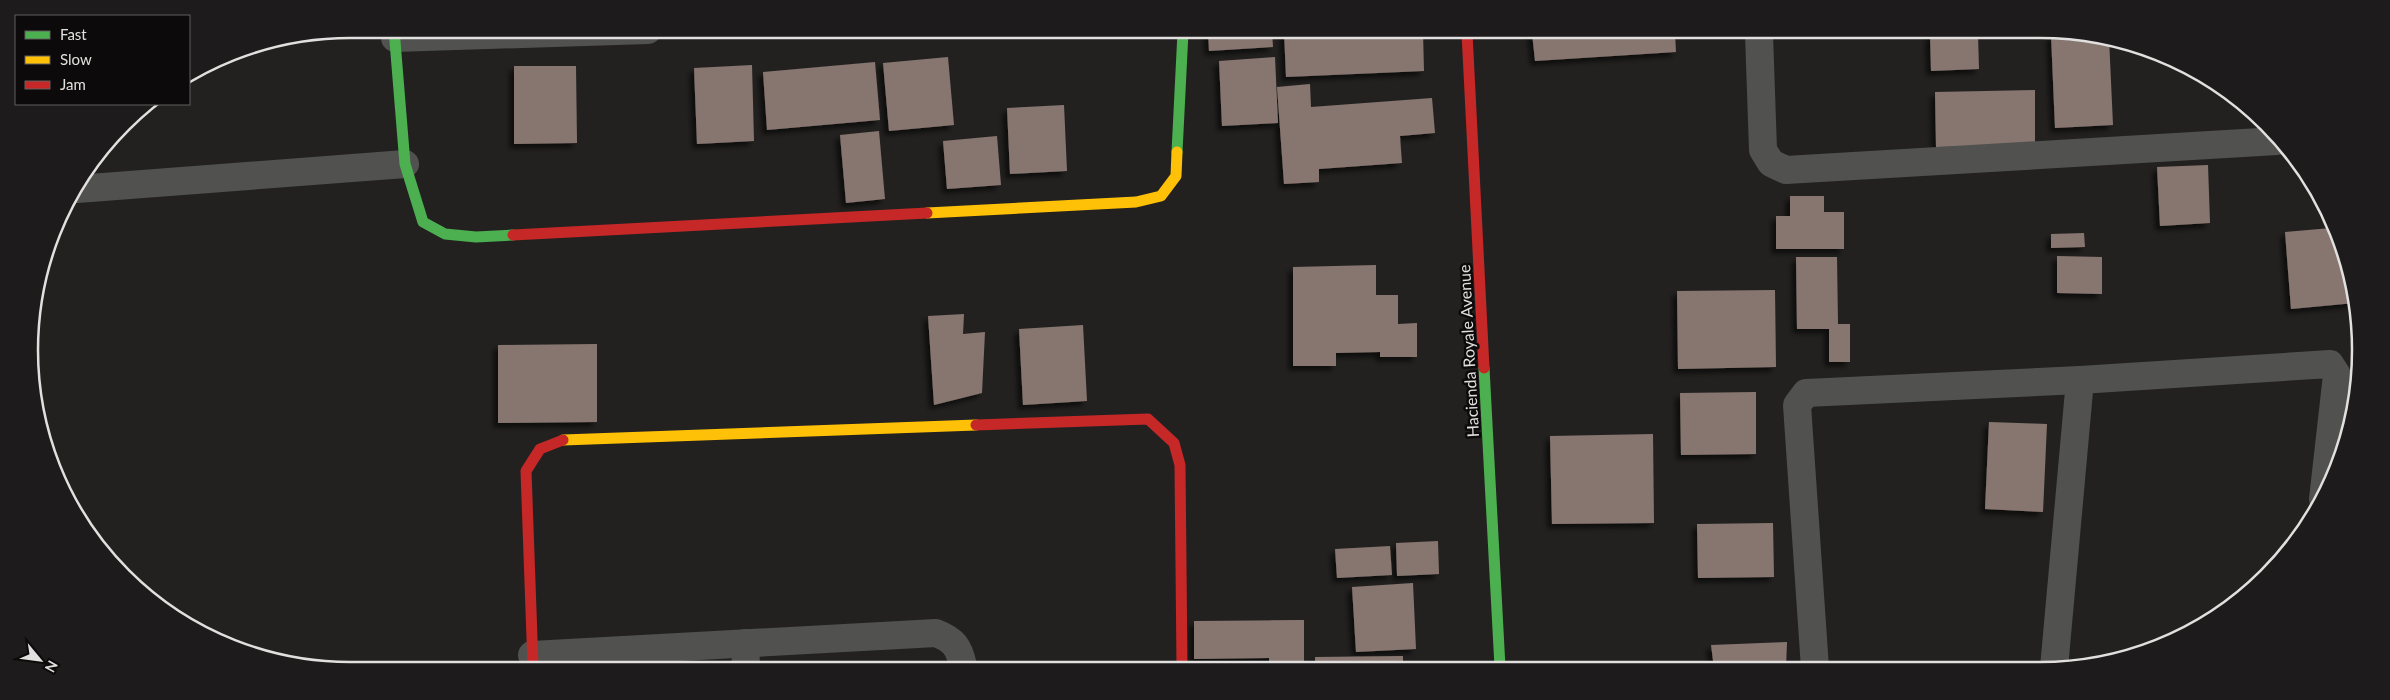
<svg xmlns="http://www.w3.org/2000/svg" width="2390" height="700" font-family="Lato,sans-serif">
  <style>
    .building { fill: #877670; filter: url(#shadow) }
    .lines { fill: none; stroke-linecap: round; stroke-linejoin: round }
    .street { stroke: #515150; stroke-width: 28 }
    .fast { stroke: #4caf50; stroke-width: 11 }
    .slow { stroke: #ffc107; stroke-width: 11 }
    .jam { stroke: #c62828; stroke-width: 11 }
    .labels { text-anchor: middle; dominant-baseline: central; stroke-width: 5; stroke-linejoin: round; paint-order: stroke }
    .street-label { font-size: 16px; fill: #e2e0df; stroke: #0c0a0a }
    .rim { fill: none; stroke: #e2e0df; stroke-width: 2.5 }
  </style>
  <defs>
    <filter id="shadow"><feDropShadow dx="-4.5" dy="4.5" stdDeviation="2.5" flood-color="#0009"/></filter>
  </defs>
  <rect width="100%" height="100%" fill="#222120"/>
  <g class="building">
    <polygon points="1208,32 1272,32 1273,47 1209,51"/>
    <polygon points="1284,32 1423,32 1424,71 1286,77"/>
    <polygon points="1532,33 1675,33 1676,52 1535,61"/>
    <polygon points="1930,34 1978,34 1979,69 1931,71"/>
    <polygon points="2051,35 2102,35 2109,38 2113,125 2055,128"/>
    <polygon points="948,57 954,125 889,131 883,63"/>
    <polygon points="1275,57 1278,123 1222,126 1219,61"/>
    <polygon points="875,62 880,120 767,130 763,72"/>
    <polygon points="752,65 754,141 697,144 694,68"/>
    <polygon points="514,66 576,66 577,143 514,144"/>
    <polygon points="1310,84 1311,107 1432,98 1435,133 1400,136 1402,163 1319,169 1319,182 1284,184 1277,87"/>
    <polygon points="2035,90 2035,145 1936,147 1935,92"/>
    <polygon points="1064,105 1067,171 1010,174 1007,108"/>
    <polygon points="879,131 885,199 846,203 840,135"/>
    <polygon points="997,136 1001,185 947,189 943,141"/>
    <polygon points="2208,165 2210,223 2160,226 2157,167"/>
    <polygon points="1790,196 1824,196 1824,212 1844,212 1844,249 1776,249 1776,216 1790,216"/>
    <polygon points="2331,228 2355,287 2355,303 2291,309 2285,232"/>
    <polygon points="2084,233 2085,247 2051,248 2051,234"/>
    <polygon points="2057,256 2102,257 2102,294 2057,293"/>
    <polygon points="1796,257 1837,257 1838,324 1850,324 1850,362 1829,362 1829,329 1797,329"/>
    <polygon points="1376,265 1376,295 1398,295 1398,324 1417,323 1417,357 1380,357 1380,352 1336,353 1336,366 1293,366 1293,267"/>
    <polygon points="1775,290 1776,367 1678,369 1677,291"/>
    <polygon points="964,314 963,334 985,332 982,393 934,405 928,316"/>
    <polygon points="1083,325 1087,401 1023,405 1019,329"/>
    <polygon points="597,344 597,422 498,423 498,345"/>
    <polygon points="1756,392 1756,454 1681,455 1680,393"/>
    <polygon points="1989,422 2047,424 2043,512 1985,509"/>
    <polygon points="1653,434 1654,523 1552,524 1550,436"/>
    <polygon points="1773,523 1774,577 1698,578 1697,524"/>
    <polygon points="1438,541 1439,574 1397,576 1396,543"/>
    <polygon points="1390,546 1392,575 1337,578 1335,549"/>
    <polygon points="1413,583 1416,649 1356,652 1352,587"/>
    <polygon points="1304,620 1304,667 1269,667 1269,658 1194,659 1194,621"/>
    <polygon points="1787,642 1786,668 1714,668 1711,645"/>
    <polygon points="1403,656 1403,667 1315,667 1315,657"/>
  </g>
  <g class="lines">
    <g class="street">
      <polyline points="1759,34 1763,150 1771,163 1786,170 2277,141"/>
      <polyline points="395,38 648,30"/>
      <polyline points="77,189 405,164"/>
      <polyline points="745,643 746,666"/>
      <path d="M532,655L936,633C954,640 959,647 963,666"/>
      <polyline points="1815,668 1797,405 1806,393 2080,380 2330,364 2337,375 2323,499"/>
      <polyline points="2054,668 2080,380"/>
    </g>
    <g class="fast">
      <polyline points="394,29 405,164 423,222 445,234 476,237 513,235"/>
      <polyline points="1177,152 1183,32"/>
      <polyline points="1484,368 1500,667"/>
    </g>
    <g class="slow">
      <polyline points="927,213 1136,202 1161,196 1176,176 1177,152"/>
      <polyline points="563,440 976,425"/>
    </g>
    <g class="jam">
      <polyline points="1467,33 1484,368"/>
      <polyline points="513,235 927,213"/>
      <polyline points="976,425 1148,419 1174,443 1180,465 1182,667"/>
      <polyline points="533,666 526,471 540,449 563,440"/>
    </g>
  </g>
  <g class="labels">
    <g class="street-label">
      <text transform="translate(1468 351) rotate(-93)">Hacienda Royale Avenue</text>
    </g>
  </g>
  <path d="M0 0H2390V700H0ZM350 38H2040A312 312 0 0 1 2352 350V350A312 312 0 0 1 2040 662H350A312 312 0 0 1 38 350V350A312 312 0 0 1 350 38Z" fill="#1d1b1b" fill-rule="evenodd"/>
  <path class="rim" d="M350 38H2040A312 312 0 0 1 2352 350V350A312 312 0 0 1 2040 662H350A312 312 0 0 1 38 350V350A312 312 0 0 1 350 38Z"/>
  <rect x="15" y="15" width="175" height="90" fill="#0c0a0a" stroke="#62605f"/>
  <rect x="25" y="31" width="25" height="8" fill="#4caf50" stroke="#62605f"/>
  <text x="60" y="40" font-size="15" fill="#e2e0df">Fast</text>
  <rect x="25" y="56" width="25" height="8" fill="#ffc107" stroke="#62605f"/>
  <text x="60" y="65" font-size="15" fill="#e2e0df">Slow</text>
  <rect x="25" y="81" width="25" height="8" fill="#c62828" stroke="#62605f"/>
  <text x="60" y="90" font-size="15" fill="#e2e0df">Jam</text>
  <g transform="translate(40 660) rotate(119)" stroke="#0c0a0a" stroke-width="4" paint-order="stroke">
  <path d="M0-4L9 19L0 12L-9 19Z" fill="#e2e0df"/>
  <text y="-8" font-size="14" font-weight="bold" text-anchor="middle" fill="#e2e0df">N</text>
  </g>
</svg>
